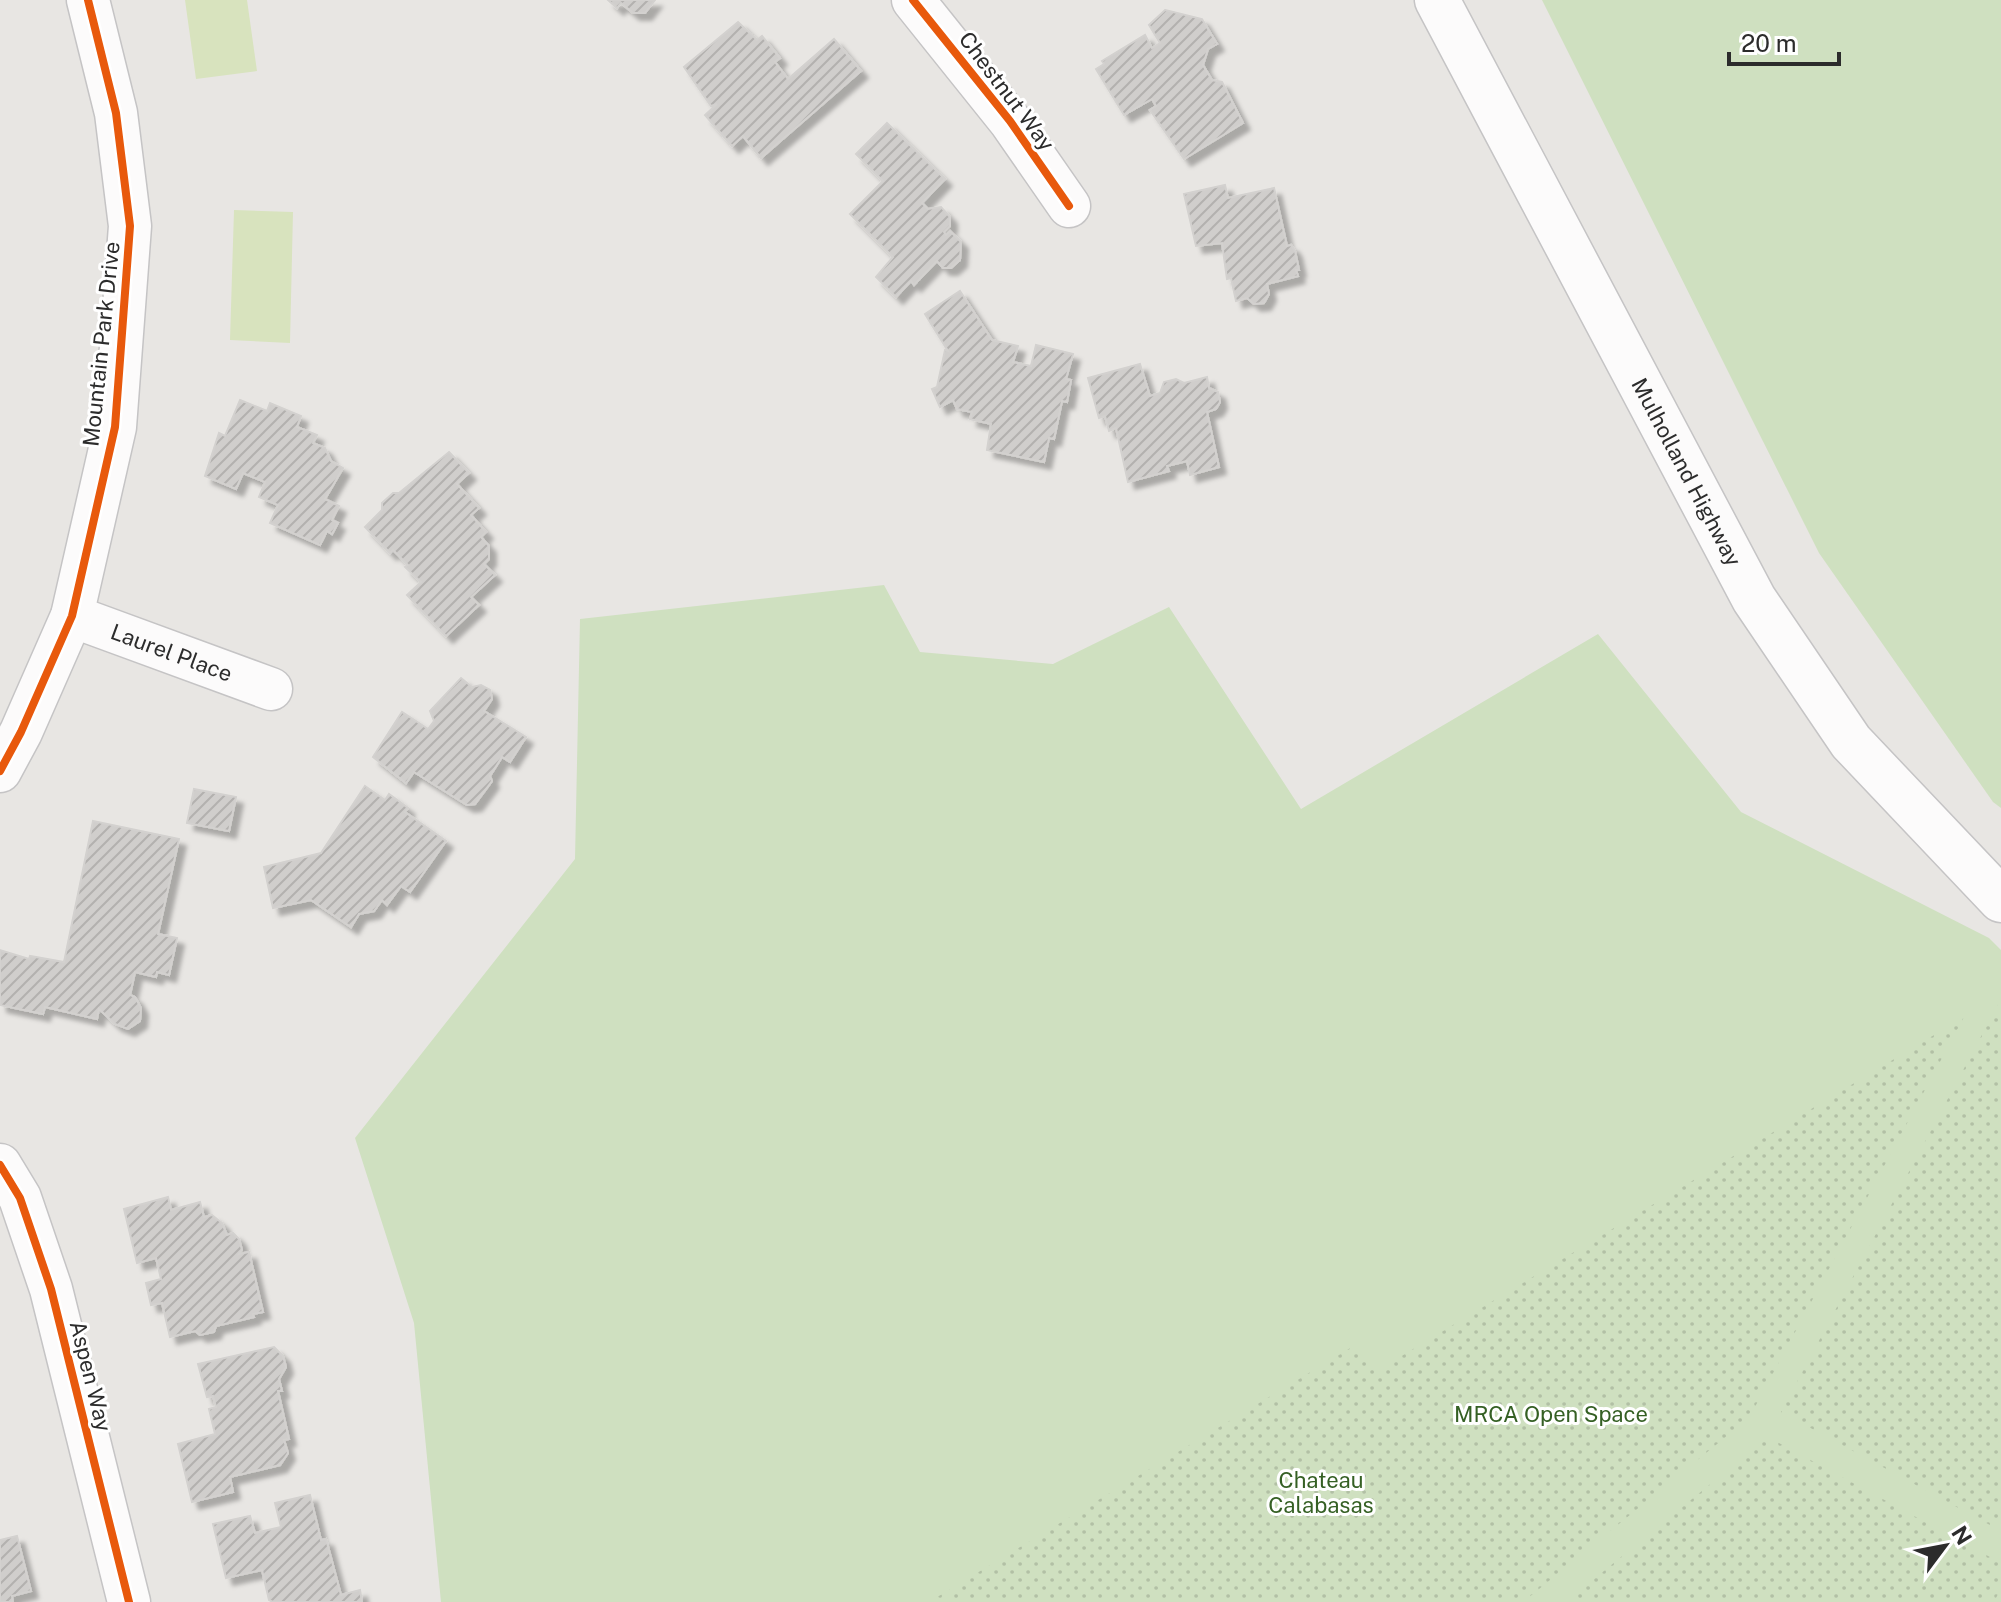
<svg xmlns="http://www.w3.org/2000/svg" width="2001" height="1602" font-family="'Public Sans',sans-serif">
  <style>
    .grass { fill: #cfe0c0 }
    .park { fill: url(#park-dots) }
    .pitch { fill: #d8e3be }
    .building { fill: url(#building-hatch); stroke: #d3d1cf; stroke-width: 2; filter: url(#shadow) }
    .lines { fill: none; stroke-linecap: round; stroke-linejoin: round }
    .minor-casing { stroke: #c5c4c5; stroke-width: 45 }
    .secondary-casing { stroke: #c5c4c5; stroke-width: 47 }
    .minor { stroke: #fcfbfb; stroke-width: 42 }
    .secondary { stroke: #fcfbfb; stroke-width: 44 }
    .cycleway-casing { stroke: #fff; stroke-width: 13 }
    .cycleway { stroke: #e8590c; stroke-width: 8 }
    .labels { text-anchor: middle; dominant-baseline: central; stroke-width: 6; stroke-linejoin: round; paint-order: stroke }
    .street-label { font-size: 22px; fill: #2c2c2c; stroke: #fff }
    .park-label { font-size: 22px; fill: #356024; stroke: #fff }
  </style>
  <defs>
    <pattern id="park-dots" width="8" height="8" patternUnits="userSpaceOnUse" patternTransform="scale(2)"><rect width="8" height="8" fill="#cfe0c0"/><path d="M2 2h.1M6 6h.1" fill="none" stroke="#b2c0a5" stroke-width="1.8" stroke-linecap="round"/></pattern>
    <pattern id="building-hatch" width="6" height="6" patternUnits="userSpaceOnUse" patternTransform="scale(2)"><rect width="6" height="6" fill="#d0cecc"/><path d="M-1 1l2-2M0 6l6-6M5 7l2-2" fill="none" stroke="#b3b1af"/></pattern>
    <filter id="shadow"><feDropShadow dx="7" dy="7" stdDeviation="2" flood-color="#0004"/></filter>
  </defs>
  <rect width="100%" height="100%" fill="#e8e6e3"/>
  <g class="grass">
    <polygon points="1542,0 2001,0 2001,808 1993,802 1819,553"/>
    <polygon points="884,585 920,652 1053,664 1169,607 1301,809 1598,634 1741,812 1989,938 2001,950 2001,1602 441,1602 414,1323 355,1138 575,859 580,619"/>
  </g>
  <g class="park">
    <polygon points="2001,999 2001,1531 1781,1412"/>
    <polygon points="1964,1017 1749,1418 1523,1602 929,1602 1357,1344 1375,1372"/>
    <polygon points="1768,1437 2001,1563 2001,1588 1994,1602 1566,1602"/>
  </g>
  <g class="pitch">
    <polygon points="185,0 247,0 257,71 196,79"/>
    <polygon points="234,210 293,212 290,343 230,340"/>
  </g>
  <g class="building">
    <polygon points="608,0 655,0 645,13 633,13 621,3 617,8"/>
    <polygon points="1165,10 1202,19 1217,44 1208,49 1203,65 1212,80 1222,82 1243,123 1184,159 1150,110 1156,106 1152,99 1124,115 1096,69 1104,64 1102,61 1145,35 1152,48 1160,43 1149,25"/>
    <polygon points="738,22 757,40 762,36 780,58 775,62 788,79 834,39 861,71 761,158 743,136 732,146 705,115 717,104 711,106 684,67"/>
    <polygon points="887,123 945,179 922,203 928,209 941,207 950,217 950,226 944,232 946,235 950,231 961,242 960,260 951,268 943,268 937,261 914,285 911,281 896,297 876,277 893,257 850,214 883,181 856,154"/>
    <polygon points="1225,185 1228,198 1274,188 1287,246 1291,245 1295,251 1299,270 1296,270 1298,276 1267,284 1269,294 1264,303 1254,304 1247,298 1236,301 1231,278 1227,279 1222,243 1196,246 1184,194"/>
    <polygon points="960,291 992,340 1018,346 1013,362 1031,366 1036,345 1073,354 1066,379 1071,380 1067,402 1062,401 1054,439 1049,438 1044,462 987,450 991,424 970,419 972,412 957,409 953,400 940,407 932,389 937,387 945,350 948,351 925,314"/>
    <polygon points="1140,364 1150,396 1160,393 1164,382 1176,379 1184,383 1207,377 1209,388 1218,392 1220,402 1216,409 1207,412 1219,467 1190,475 1187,461 1167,466 1169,471 1128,482 1116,428 1109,431 1105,416 1099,418 1088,378"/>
    <polygon points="240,400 267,411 270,403 301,416 297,427 317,435 313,443 325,448 331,461 343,468 325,499 339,506 332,520 338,523 332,534 327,531 320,545 270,523 278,505 259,497 265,482 243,473 236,489 205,476 219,433 225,436"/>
    <polygon points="449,452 469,473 457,484 479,508 471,515 486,532 481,537 489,546 489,559 484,564 495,575 471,597 479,605 446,636 407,595 421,582 405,567 408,565 393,550 390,553 365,527 382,510 382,503 393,493 399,493"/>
    <polygon points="461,678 472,687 481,685 490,690 492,699 484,711 526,737 510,762 502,757 490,776 492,781 475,804 467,805 414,772 406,783 373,757 402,712 428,729 434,721 430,711"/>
    <polygon points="365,786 385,800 389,794 408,808 405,812 446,841 410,892 401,886 387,905 382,900 374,911 359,914 351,927 311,900 273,908 264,867 321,853"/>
    <polygon points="194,789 236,797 229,831 187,823"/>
    <polygon points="93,821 179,839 158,934 177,938 169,975 157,972 156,977 135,972 130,995 135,997 141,1008 140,1021 128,1029 115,1024 99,1009 97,1019 45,1007 43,1014 0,1005 0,950 29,959 30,956 64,962"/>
    <polygon points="168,1197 171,1210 200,1202 204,1217 212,1215 222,1223 227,1235 233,1233 239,1239 242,1250 239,1254 249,1252 263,1312 253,1314 254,1317 216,1326 214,1332 200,1335 195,1331 170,1337 162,1303 151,1305 146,1283 161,1279 156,1258 137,1263 124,1209"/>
    <polygon points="274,1347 283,1356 286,1367 279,1379 282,1391 278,1391 289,1439 284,1440 288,1453 280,1465 230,1477 233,1492 192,1502 178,1444 215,1434 209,1409 216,1407 213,1396 207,1397 198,1364"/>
    <polygon points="310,1495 321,1540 326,1539 341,1595 360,1590 362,1602 273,1602 269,1600 262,1570 226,1578 213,1524 250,1516 255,1533 281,1527 275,1503"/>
    <polygon points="17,1536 31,1591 12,1596 13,1602 0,1602 0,1540"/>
  </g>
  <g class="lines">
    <g class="minor-casing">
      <g id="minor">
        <polyline points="913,0 1010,121 1069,206"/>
        <path id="s1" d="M72,616L271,689"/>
        <polyline points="0,771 21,732 72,616 115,427 130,226 116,113 88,0"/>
        <polyline points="0,1165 20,1198 51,1289 129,1602"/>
      </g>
    </g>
    <g class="secondary-casing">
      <g id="secondary">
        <path id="s2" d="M1437,0L1754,599L1851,742L2001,900"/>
      </g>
    </g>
    <use href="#minor" class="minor"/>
    <use href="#secondary" class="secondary"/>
    <g class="cycleway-casing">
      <g id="cycleway">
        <polyline points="913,0 1010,121 1069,206"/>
        <polyline points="0,771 21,732 72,616 115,427 130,226 116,113 88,0"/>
        <polyline points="0,1165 20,1198 51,1289 129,1602"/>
      </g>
    </g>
    <use href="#cycleway" class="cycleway"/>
  </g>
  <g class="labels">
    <g class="street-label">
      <text transform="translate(1007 91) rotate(53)">Chestnut Way</text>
      <text transform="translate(101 344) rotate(-84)">Mountain Park Drive</text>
      <text stroke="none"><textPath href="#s2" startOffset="534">Mulholland Highway</textPath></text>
      <text stroke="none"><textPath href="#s1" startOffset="106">Laurel Place</textPath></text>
      <text transform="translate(91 1376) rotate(76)">Aspen Way</text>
    </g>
    <g class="park-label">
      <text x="1551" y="1414">MRCA Open Space</text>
      <text x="1321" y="1480">Chateau<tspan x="1321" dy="25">Calabasas</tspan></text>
    </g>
  </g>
  <g transform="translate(1945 1546) rotate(58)" stroke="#ffffff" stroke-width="6" paint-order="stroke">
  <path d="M0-6L14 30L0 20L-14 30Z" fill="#2c2c2c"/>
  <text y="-12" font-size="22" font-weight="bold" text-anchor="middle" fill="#2c2c2c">N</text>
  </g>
  <path d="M1729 52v12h110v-12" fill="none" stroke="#2c2c2c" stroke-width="4"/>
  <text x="1741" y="52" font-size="24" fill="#2c2c2c" stroke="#ffffff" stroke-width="6" paint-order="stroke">20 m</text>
</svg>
